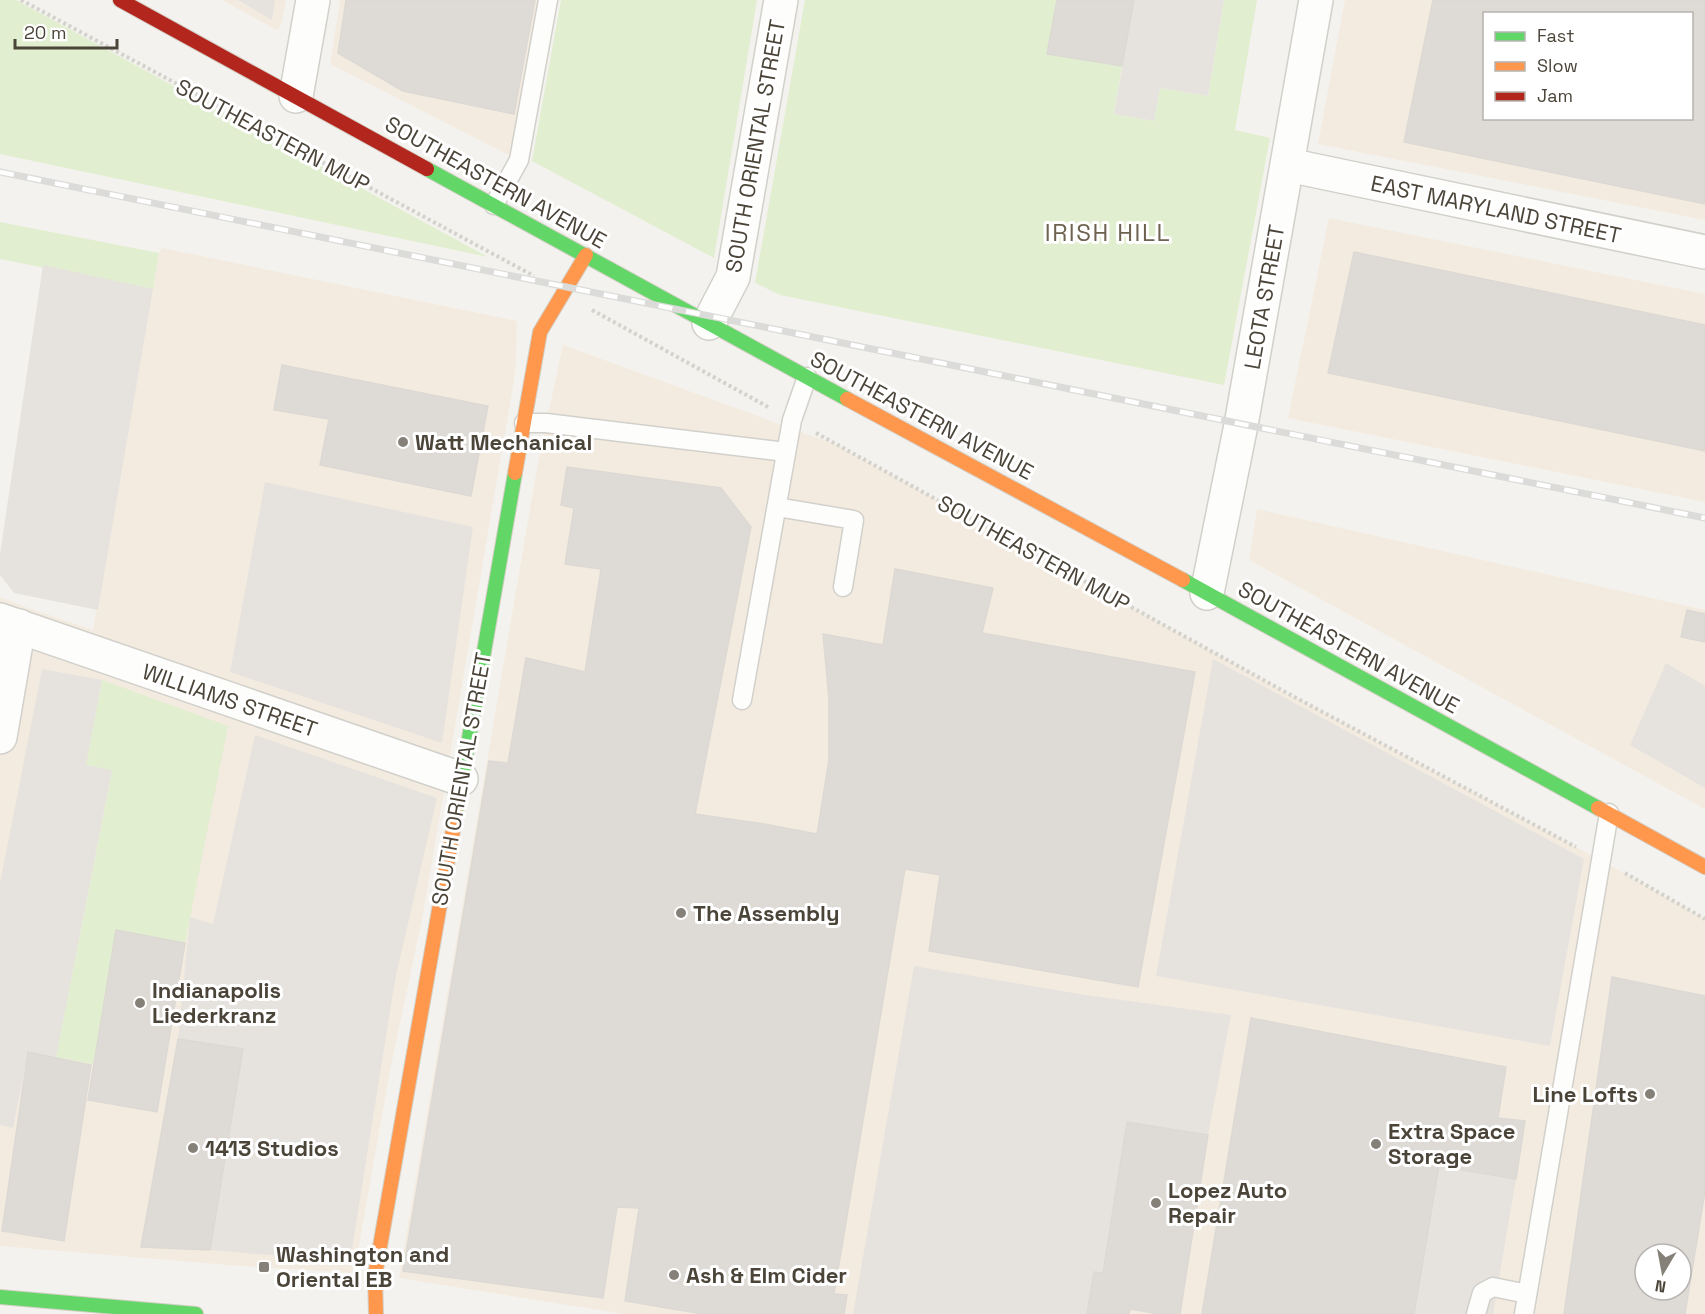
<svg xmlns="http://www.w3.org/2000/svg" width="1705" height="1314" font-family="'Space Grotesk',sans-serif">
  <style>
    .commercial { fill: #f3ebdf; fill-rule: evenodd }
    .green { fill: #e1eecf }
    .parking { fill: #e6e3df }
    .building { fill: #dedbd6; stroke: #dcd9d4; stroke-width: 1.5; fill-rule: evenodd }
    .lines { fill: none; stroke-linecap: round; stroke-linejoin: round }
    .lane-casing { stroke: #d2d0cb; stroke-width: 21 }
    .street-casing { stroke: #d2d0cb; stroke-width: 36 }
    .fast-casing { stroke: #d3cfc5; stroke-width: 16 }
    .slow-casing { stroke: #d3cfc5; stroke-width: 16 }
    .jam-casing { stroke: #d3cfc5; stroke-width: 16 }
    .path { stroke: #d3d2cc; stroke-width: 4; stroke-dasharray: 3 3; stroke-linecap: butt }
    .lane { stroke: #fdfdfc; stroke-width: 18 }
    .street { stroke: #fdfdfc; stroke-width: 33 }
    .fast { stroke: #63d668; stroke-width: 14 }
    .slow { stroke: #ff974d; stroke-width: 14 }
    .jam { stroke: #b3261e; stroke-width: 14 }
    .rail-casing { stroke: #dbdbda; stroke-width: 7 }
    .rail { stroke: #fff; stroke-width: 4.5; stroke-dasharray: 14; stroke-linecap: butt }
    .poi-dot { fill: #868178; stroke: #fff; stroke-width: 2 }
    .labels { text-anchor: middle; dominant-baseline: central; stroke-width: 6; stroke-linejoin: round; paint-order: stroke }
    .street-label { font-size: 22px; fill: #4b4439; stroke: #fff }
    .poi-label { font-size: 22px; font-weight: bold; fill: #4b4439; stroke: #fff; text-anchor: start }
    .neighbourhood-label { font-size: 24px; letter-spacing: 1.5px; fill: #6e6250; stroke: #fff }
  </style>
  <rect width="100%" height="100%" fill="#f4f2ee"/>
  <g class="commercial">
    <polygon points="222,0 286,0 282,21 278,31"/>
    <polygon points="340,0 548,0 519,160 330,64"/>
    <path d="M1345,0H1705V220L1318,144ZM1484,14H1692V118H1484Z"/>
    <polygon points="1329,218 1705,294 1705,502 1288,418"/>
    <polygon points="162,248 517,321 516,366 513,386 423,914 389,1076 354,1273 228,1265 0,1246 0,597 28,608 93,630 159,253"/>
    <path d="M563,345L837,445L1287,693L1613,867L1705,919V1314H624L399,1278L538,462ZM1645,1254H1681V1290H1645Z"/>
    <polygon points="1257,509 1705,610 1705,809 1249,560"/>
  </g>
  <g class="green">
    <polygon points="0,0 16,0 488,257 0,154"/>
    <polygon points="561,0 757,0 714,258 532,161"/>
    <polygon points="805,0 1057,0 1047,54 1122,66 1114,114 1154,121 1160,88 1208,96 1224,0 1257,0 1235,130 1270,138 1224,385 780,295 755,283"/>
    <polygon points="0,222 159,253 153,289 0,259"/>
    <polygon points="102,680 228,726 185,943 116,930 94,1064 56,1057 112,771 86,765"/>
  </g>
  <g class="parking">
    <polygon points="238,0 275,0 272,20"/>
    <polygon points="1134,0 1224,0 1208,96 1160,88 1154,121 1114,114"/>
    <polygon points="43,265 153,289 98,610 14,593 0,575 0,554"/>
    <polygon points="265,482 473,527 442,743 230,672"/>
    <polygon points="1213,659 1584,859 1550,1046 1156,976"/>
    <polygon points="1666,663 1705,686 1705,788 1630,745"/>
    <polygon points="42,669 102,680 86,765 112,770 56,1057 28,1052 13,1128 0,1125 0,883"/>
    <polygon points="255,735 437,798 395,980 350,1262 210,1250 243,1050 178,1039 190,917 213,924"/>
    <polygon points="914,966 1086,995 1231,1015 1208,1135 1127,1122 1103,1273 1094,1272 1087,1314 853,1314"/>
    <polygon points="1439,1166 1516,1179 1493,1314 1414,1314"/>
  </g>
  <g class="building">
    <polygon points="346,0 535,0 514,114 403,91 338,53"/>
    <polygon points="1057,0 1134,0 1122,66 1047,54"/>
    <path d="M1433,0H1705V204L1404,142ZM1484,14H1692V118H1484Z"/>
    <polygon points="1354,252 1705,325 1705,451 1328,373"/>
    <polygon points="282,365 488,406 471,496 320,465 329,419 274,410"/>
    <polygon points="567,467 721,488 751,527 695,814 764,824 817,834 829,760 829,699 823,634 883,645 895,569 993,588 982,633 1195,672 1138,987 929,951 940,875 905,869 834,1294 847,1295 844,1314 703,1314 625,1301 639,1208 617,1207 603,1298 403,1271 489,761 508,763 526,658 585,672 601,569 565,564 574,508 561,505"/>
    <polygon points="1687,610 1705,614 1705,642 1681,637"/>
    <polygon points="116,930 185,943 157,1112 88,1100"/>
    <path d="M1612,977L1705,996V1191L1685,1314H1564ZM1645,1254H1681V1290H1645Z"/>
    <polygon points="1251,1018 1506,1067 1498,1118 1525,1121 1516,1179 1439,1166 1414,1314 1202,1314"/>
    <polygon points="178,1039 243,1049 210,1250 141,1247"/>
    <polygon points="28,1052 91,1065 64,1241 2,1231"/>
    <polygon points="1127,1122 1208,1135 1180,1314 1160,1314 1130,1309 1129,1314 1087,1314 1094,1272 1103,1273"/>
  </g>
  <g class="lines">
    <g class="lane-casing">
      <g id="lane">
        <polyline points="494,205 519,160 548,0"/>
        <polyline points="524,423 546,423 786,452"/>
        <polyline points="777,507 854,520 843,587"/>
        <polyline points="742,700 792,420 807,377"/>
        <polyline points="1476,1314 1482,1293 1493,1287 1527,1294"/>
        <polyline points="1524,1314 1609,813"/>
      </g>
    </g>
    <g class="street-casing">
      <g id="street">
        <polyline points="296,96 313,0"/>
        <polyline points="1288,165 1705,252"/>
        <polyline points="709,323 733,277 781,0"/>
        <polyline points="1207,593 1241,425 1316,0"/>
        <polyline points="0,620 461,779"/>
        <polyline points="0,737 19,626"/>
      </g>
    </g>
    <g class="fast-casing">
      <g id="fast">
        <polyline points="427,169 847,399"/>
        <polyline points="1183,580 1598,808"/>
        <polyline points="456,813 515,473"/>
        <polyline points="0,1297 196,1314"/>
      </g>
    </g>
    <g class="slow-casing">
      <g id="slow">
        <polyline points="847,399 1183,580"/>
        <polyline points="515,473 540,332 586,255"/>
        <polyline points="1598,808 1705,867"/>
        <polyline points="376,1314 375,1275 456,813"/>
      </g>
    </g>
    <g class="jam-casing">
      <polyline id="jam" points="120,0 427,169"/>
    </g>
    <g class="path">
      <polyline points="21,0 534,276"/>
      <polyline points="592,310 770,408"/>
      <polyline points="816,433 1287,693 1576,847"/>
      <polyline points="1625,873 1705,919"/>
    </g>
    <use href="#lane" class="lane"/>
    <use href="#street" class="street"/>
    <use href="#fast" class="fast"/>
    <use href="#slow" class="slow"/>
    <use href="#jam" class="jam"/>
    <g class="rail-casing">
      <polyline id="rail" points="0,172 1705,518"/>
    </g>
    <use href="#rail" class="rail"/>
  </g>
  <g class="poi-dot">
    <circle cx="403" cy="442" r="6"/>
    <circle cx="681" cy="913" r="6"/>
    <circle cx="140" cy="1003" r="6"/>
    <circle cx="1650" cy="1094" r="6"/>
    <circle cx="1376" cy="1144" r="6"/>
    <circle cx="193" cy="1148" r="6"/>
    <circle cx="1156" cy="1203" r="6"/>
    <rect x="258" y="1261" width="12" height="12" rx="3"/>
    <circle cx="674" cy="1275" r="6"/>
  </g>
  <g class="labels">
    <g class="street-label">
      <text transform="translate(273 135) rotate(28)">SOUTHEASTERN MUP</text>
      <text transform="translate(755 146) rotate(-80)">SOUTH ORIENTAL STREET</text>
      <text transform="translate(496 182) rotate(29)">SOUTHEASTERN AVENUE</text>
      <text transform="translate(1496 209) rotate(12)">EAST MARYLAND STREET</text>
      <text transform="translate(1264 297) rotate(-80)">LEOTA STREET</text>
      <text transform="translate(922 415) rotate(28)">SOUTHEASTERN AVENUE</text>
      <text transform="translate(1034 553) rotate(29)">SOUTHEASTERN MUP</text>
      <text transform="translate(1349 647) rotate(29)">SOUTHEASTERN AVENUE</text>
      <text transform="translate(230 700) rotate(19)">WILLIAMS STREET</text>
      <text transform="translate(461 779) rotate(-80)">SOUTH ORIENTAL STREET</text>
    </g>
    <g class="poi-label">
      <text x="415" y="442">Watt Mechanical</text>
      <text x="693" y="913">The Assembly</text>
      <text x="152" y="990">Indianapolis<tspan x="152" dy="25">Liederkranz</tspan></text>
      <text x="1638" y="1094" text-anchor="end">Line Lofts</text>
      <text x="1388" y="1131">Extra Space<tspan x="1388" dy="25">Storage</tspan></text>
      <text x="205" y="1148">1413 Studios</text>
      <text x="1168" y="1190">Lopez Auto<tspan x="1168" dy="25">Repair</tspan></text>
      <text x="276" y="1254">Washington and<tspan x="276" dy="25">Oriental EB</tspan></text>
      <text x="686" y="1275">Ash &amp; Elm Cider</text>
    </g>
    <g class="neighbourhood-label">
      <text x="1108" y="232">IRISH HILL</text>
    </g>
  </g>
  <rect x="1483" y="12" width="210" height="108" fill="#ffffff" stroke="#b7b4b0" stroke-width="1.5"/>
  <rect x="1495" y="32" width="30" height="9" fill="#63d668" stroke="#b7b4b0" stroke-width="1.5"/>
  <text x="1537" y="42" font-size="18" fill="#4b4439">Fast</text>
  <rect x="1495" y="62" width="30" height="9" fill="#ff974d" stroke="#b7b4b0" stroke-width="1.5"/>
  <text x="1537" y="72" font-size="18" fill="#4b4439">Slow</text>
  <rect x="1495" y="92" width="30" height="9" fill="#b3261e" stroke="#b7b4b0" stroke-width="1.5"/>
  <text x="1537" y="102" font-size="18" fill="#4b4439">Jam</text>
  <g transform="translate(1663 1272) rotate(190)"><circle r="28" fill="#ffffff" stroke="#b7b4b0" stroke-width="1.5"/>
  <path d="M0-4.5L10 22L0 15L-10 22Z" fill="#868178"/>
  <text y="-9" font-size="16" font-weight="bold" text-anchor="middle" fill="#4b4439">N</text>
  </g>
  <path d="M15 39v9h102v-9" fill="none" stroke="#4b4439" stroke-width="3"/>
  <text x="24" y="39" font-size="18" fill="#4b4439" stroke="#ffffff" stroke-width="4.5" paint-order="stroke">20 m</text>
</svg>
